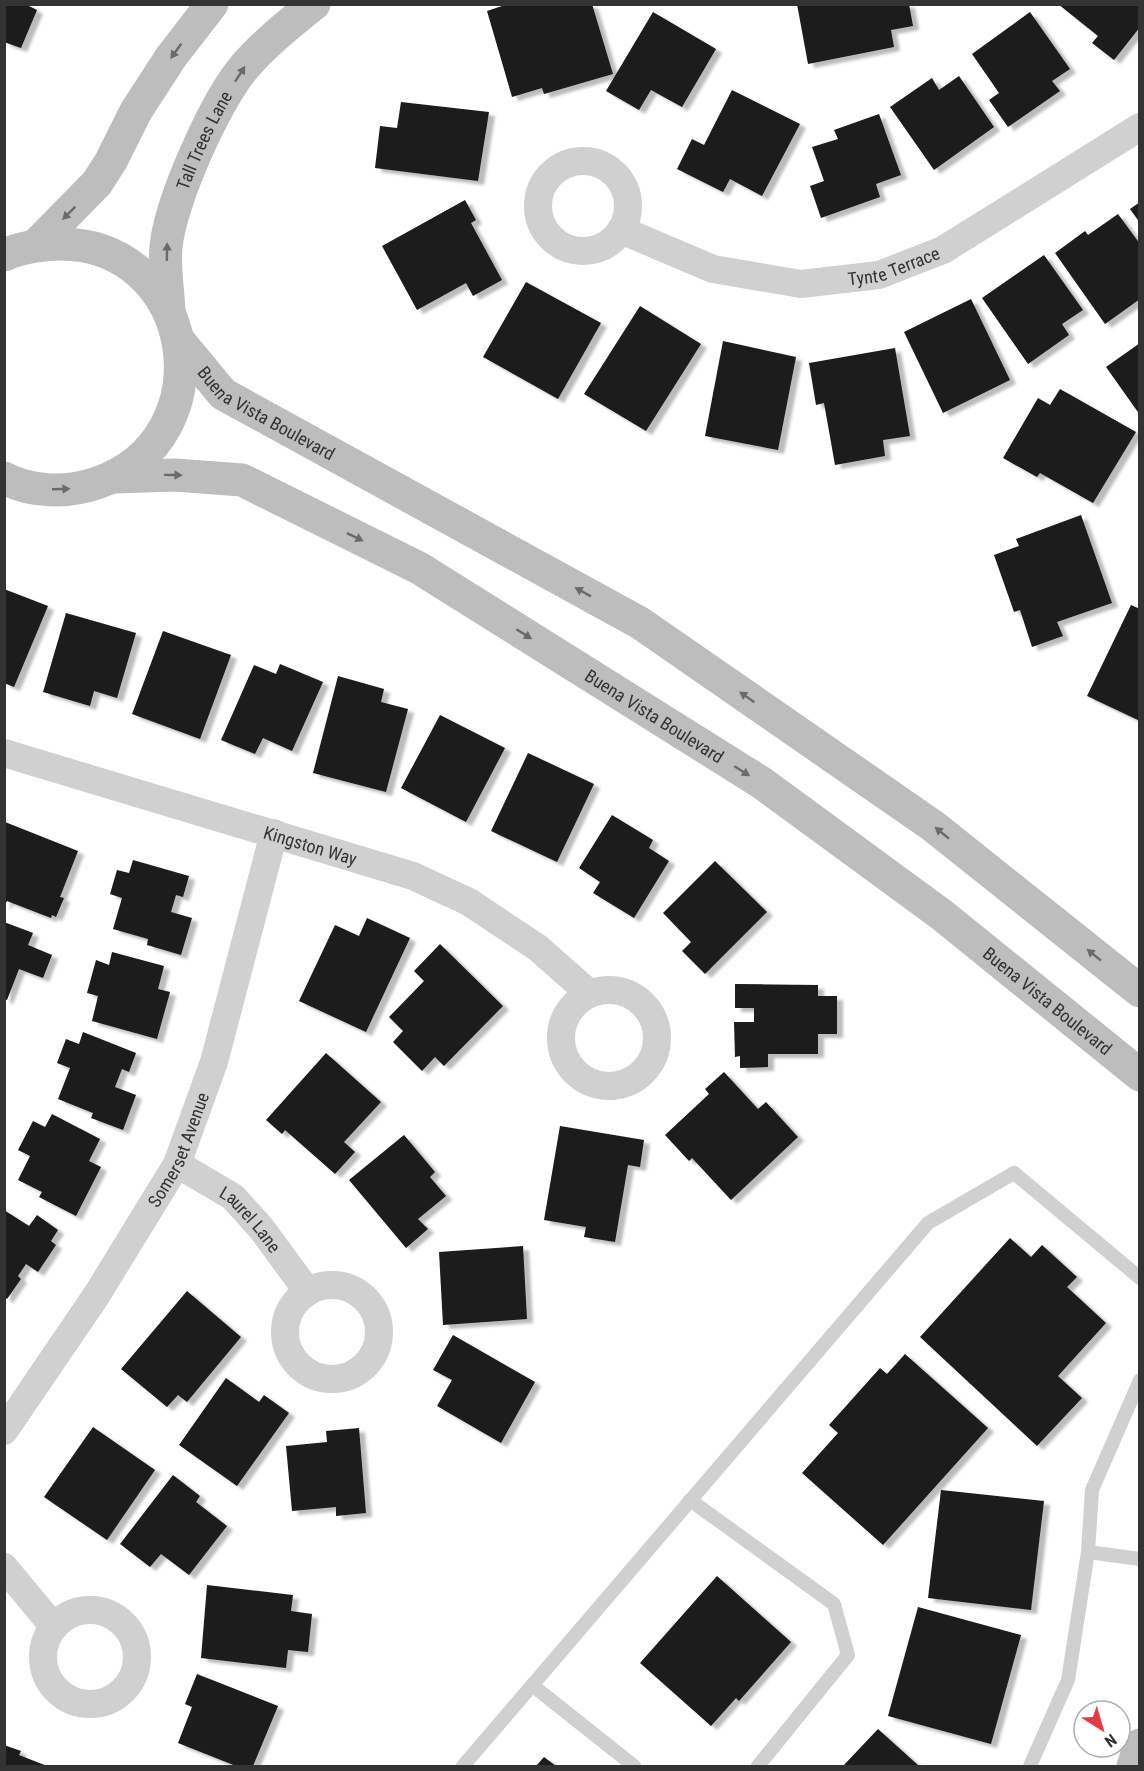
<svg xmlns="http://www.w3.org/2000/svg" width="1144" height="1771" font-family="'Roboto Condensed',sans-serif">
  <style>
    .building { fill: #1a1a1a; filter: url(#shadow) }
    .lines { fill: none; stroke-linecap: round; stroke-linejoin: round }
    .lane { stroke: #d0d0d0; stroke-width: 14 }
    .street { stroke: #d0d0d0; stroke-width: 28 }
    .secondary { stroke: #bdbdbd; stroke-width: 33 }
    .oneway { fill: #6a6a6a }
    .labels { text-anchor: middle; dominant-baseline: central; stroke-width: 6; stroke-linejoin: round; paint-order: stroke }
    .street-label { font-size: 18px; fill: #333; stroke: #fff }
  </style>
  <defs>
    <filter id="shadow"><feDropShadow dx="6" dy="4" stdDeviation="1.5" flood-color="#0004"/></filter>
  </defs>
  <rect width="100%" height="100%" fill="#fff"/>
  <g class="building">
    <polygon points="4,4 25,4 37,10 21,48 4,42"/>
    <polygon points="508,4 592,4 613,74 544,94 542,88 512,97 487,11"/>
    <polygon points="797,4 909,4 913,26 891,30 894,47 808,64"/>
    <polygon points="1058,4 1140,4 1140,27 1114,60 1092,43 1098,36"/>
    <polygon points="653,12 716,49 682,107 651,90 639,110 606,91"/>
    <polygon points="1030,12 1070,69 1052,81 1060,91 1008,127 989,100 999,93 972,54"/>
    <polygon points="959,76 994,127 934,170 890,107 932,78 939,90"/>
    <polygon points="732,90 800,124 762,196 730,179 723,192 677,169 692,139 704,145"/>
    <polygon points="401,102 489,112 478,181 375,168 380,126 397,128"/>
    <polygon points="879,114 901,175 876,184 880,197 821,218 810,186 824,181 812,147 838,139 834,130"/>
    <polygon points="465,200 476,220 471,223 502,280 473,296 466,283 417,310 382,246"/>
    <polygon points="1140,202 1140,223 1130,209"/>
    <polygon points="1118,214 1140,244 1140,299 1105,324 1055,253 1085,231 1088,235"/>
    <polygon points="1044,255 1083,310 1062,324 1069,335 1028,364 982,298"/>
    <polygon points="526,282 601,323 558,399 483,357"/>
    <polygon points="971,299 1010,380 943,413 904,332"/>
    <polygon points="640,306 701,344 646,431 584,394"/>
    <polygon points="723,341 796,357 778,450 705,436"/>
    <polygon points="1140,343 1140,415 1106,367"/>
    <polygon points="895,348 910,436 883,440 885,456 835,465 824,403 816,405 809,363"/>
    <polygon points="1060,389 1136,432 1093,503 1040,473 1037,477 1003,458 1038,398 1050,405"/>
    <polygon points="1081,515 1112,603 1057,622 1063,636 1032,647 1020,610 1014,612 994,555 1019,546 1016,539"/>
    <polygon points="4,589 48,606 14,687 4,683"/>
    <polygon points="1131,605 1140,609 1140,721 1087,696"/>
    <polygon points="66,613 136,633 117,698 94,691 90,706 43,692"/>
    <polygon points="163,631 231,655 200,739 132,714"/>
    <polygon points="280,664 323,682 292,751 263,738 255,754 221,740 254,665 276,674"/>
    <polygon points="338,676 384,689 381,702 408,709 386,792 313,773"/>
    <polygon points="440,715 505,748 466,822 401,788"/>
    <polygon points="528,753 594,784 557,862 491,831"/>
    <polygon points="612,815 653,840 649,848 669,861 634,918 593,893 600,882 579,868"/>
    <polygon points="5,822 78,851 60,897 64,898 56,917 52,915 51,918 7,901 4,907"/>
    <polygon points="133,860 189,876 183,897 176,895 171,912 192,918 181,955 147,945 148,939 113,929 122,898 110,894 117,870 129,873"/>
    <polygon points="715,861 767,912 705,974 682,951 691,942 663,913"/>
    <polygon points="367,918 410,938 366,1032 299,1001 335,925 359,936"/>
    <polygon points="4,922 33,933 28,945 52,955 43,978 19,969 7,1000 4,999"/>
    <polygon points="440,944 503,1006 444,1066 435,1057 422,1071 393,1042 403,1031 389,1017 424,981 414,971"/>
    <polygon points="112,952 164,966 158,989 170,992 157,1039 92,1021 98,996 87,993 96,960 109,965"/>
    <polygon points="735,984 818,985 818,996 837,996 837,1034 818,1034 818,1054 768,1054 768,1067 740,1068 740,1056 735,1057 734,1022 754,1022 754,1008 735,1008"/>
    <polygon points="83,1032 136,1053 129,1072 122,1069 115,1087 136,1095 123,1130 91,1118 93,1113 58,1099 70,1068 57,1063 66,1039 79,1044"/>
    <polygon points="326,1053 381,1102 344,1142 355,1152 335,1174 285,1130 282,1134 266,1120"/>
    <polygon points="724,1072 758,1109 766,1102 798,1137 731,1200 692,1158 689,1161 665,1135 709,1094 705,1089"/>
    <polygon points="52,1114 100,1139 89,1161 101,1167 76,1216 39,1197 42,1192 18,1180 30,1156 18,1150 33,1121 45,1127"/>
    <polygon points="560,1126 644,1140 640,1167 628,1165 615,1242 584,1237 586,1227 544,1220"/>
    <polygon points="404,1135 435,1172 430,1177 446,1196 418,1219 428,1229 406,1248 349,1180"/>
    <polygon points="4,1210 29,1226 37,1215 58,1230 51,1241 56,1245 38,1272 26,1264 18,1276 21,1279 7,1299 4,1297"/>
    <polygon points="1010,1238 1031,1257 1042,1245 1077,1277 1067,1287 1106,1323 1058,1376 1082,1398 1037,1446 920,1337"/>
    <polygon points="523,1246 527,1319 443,1325 439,1252"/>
    <polygon points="187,1291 241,1337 187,1402 178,1395 167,1407 121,1369"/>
    <polygon points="453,1335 535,1382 501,1443 437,1406 452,1380 433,1370"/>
    <polygon points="905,1354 988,1428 883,1545 802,1473 838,1433 829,1425 880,1368 887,1374"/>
    <polygon points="226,1378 259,1402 264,1395 289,1413 237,1486 179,1445"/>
    <polygon points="93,1427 155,1470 107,1540 44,1497"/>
    <polygon points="359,1428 366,1513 336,1516 336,1507 292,1511 286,1446 327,1442 326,1431"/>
    <polygon points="173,1475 200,1496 196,1502 227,1526 189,1575 161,1554 150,1567 120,1544"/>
    <polygon points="941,1490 1044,1501 1031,1610 928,1598"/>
    <polygon points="717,1576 791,1642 739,1701 736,1698 711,1726 640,1663"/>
    <polygon points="207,1585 293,1595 291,1611 312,1614 308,1652 288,1650 286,1668 201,1658"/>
    <polygon points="918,1607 1021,1635 991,1744 888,1716"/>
    <polygon points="197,1674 278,1706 253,1766 236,1766 178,1743 192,1707 185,1704"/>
    <polygon points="878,1729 919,1766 843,1766"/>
    <polygon points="4,1745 21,1751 19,1755 47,1766 4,1766"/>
    <polygon points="544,1757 556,1766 536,1766"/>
  </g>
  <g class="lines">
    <g class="lane">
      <polyline points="690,1500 834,1604 848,1655 758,1766"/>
      <polyline points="1088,1552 1140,1559"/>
      <polyline points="532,1685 634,1766"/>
      <polyline points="463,1766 928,1223 1014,1173 1140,1278"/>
      <polyline points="1030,1766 1068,1680 1088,1552 1092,1490 1140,1380"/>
    </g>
    <g class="street">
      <circle cx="583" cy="206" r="45"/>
      <path id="s1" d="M621,230L713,269L801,284L879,275L943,250L1140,127"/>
      <path id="s2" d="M4,753L413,876L469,902L538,948L589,993"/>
      <circle cx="609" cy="1038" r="48"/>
      <path id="s3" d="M177,1164L233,1197L261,1228L308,1292"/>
      <circle cx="332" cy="1332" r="47"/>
      <path id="s4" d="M4,1431L96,1296L177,1164L214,1062L274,833"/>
      <polyline points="4,1567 54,1627"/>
      <circle cx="90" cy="1657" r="47"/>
    </g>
    <g class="secondary">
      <polyline points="36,245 97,183 111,161 136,111 171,57 212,4"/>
      <path d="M4,255C21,247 38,245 57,244C197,241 228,438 97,483C69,493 31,493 4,478"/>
      <path id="s5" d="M169,311C168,290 164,267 166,247C170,202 216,99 246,65C266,42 291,22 314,4"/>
      <path id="s6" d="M180,342L223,394L640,623L933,826L1140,991"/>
      <path id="s7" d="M115,477L175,475L242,480L419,568L762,783L942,915L1140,1075"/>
      <polyline points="1133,1766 1140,1745"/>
    </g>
  </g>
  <defs><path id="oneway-solid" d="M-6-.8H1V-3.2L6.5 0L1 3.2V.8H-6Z" transform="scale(1.5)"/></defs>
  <g class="oneway">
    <use href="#oneway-solid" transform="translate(176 51) rotate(126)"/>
    <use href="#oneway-solid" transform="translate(240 74) rotate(-57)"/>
    <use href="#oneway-solid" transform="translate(69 213) rotate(135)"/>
    <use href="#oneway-solid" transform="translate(167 252) rotate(-89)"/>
    <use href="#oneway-solid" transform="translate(173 475) rotate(1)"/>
    <use href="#oneway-solid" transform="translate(61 489) rotate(-2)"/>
    <use href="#oneway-solid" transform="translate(355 537) rotate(26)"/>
    <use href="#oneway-solid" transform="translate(583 592) rotate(-151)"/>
    <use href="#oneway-solid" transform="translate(524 634) rotate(32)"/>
    <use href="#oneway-solid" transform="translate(747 697) rotate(-145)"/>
    <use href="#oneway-solid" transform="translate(742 771) rotate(32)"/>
    <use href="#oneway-solid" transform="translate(942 833) rotate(-141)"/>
    <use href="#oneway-solid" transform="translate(1094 955) rotate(-141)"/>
  </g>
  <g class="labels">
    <g class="street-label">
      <text stroke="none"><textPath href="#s5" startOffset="178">Tall Trees Lane</textPath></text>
      <text stroke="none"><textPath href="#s1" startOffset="284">Tynte Terrace</textPath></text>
      <text stroke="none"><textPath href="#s6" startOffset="114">Buena Vista Boulevard</textPath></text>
      <text stroke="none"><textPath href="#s7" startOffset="603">Buena Vista Boulevard</textPath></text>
      <text stroke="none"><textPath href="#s2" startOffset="320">Kingston Way</textPath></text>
      <text stroke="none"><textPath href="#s7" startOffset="1089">Buena Vista Boulevard</textPath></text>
      <text stroke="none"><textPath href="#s4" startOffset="332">Somerset Avenue</textPath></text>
      <text stroke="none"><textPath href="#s3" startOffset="93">Laurel Lane</textPath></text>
    </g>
  </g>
  <rect width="1144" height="1771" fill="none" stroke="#333333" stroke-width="12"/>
  <g transform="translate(1102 1729) rotate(143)"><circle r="28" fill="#ffffff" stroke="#adadad" stroke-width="1.5"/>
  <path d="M0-4.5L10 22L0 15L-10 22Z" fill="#e63946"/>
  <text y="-9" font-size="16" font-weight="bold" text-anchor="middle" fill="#333333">N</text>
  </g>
</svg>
